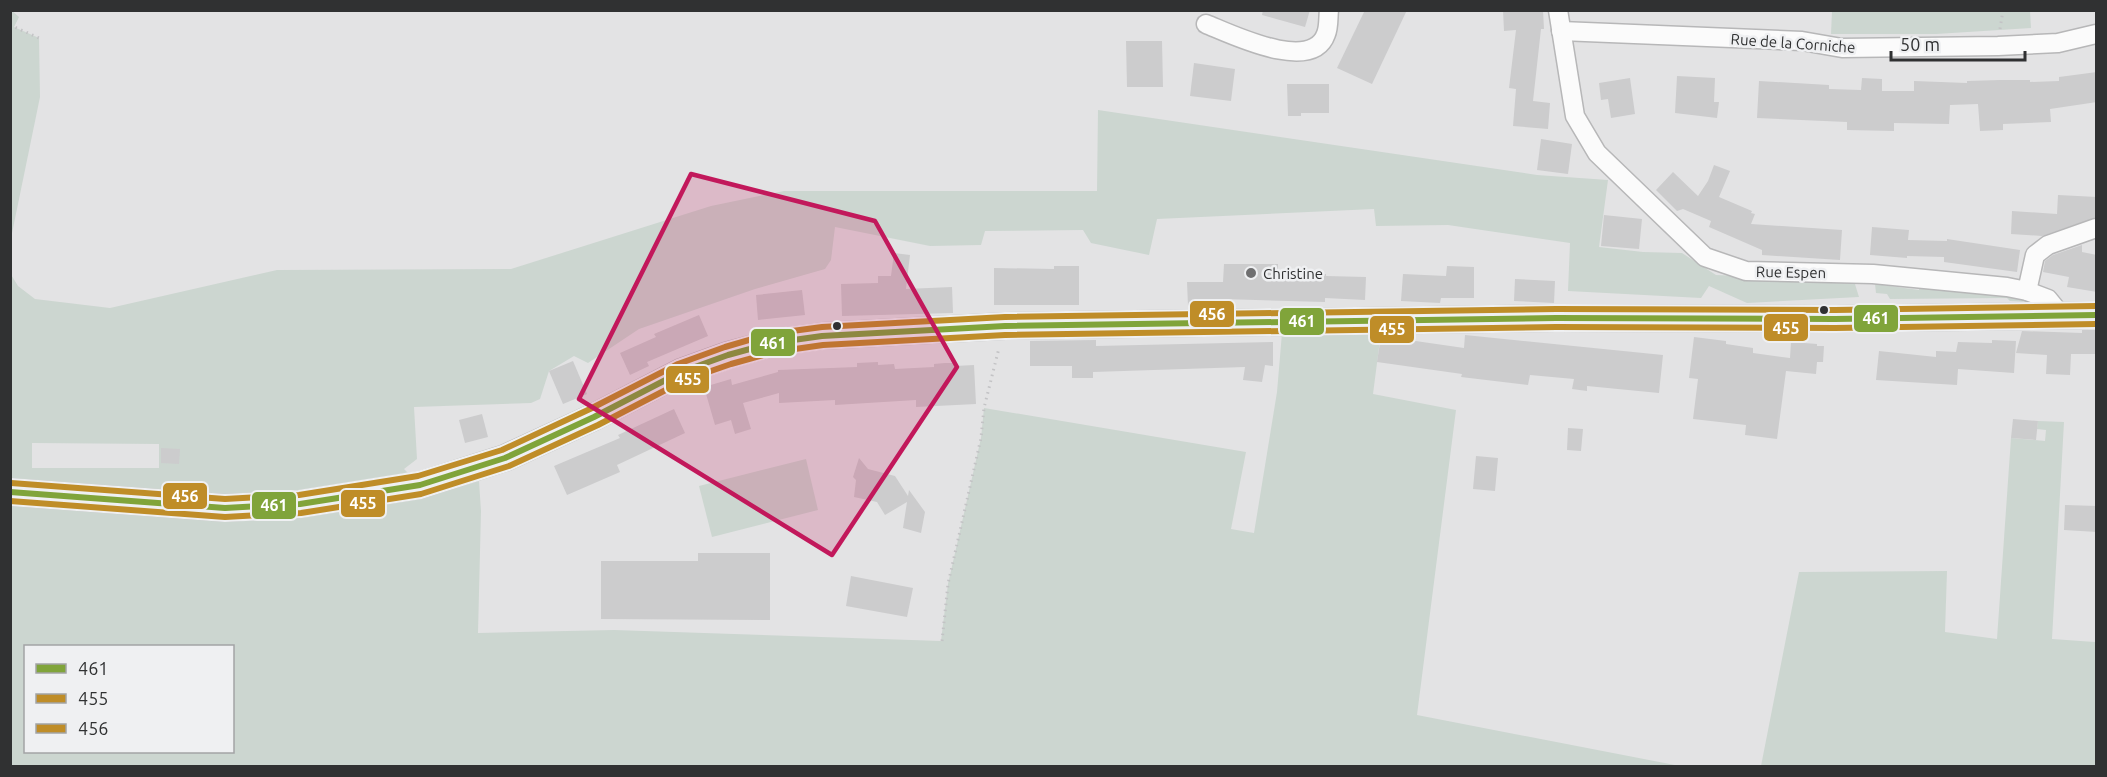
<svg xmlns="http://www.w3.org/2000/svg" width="2107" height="777" font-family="Ubuntu,sans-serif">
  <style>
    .green { fill: #ccd6d0; fill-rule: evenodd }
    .building { fill: #cccccd }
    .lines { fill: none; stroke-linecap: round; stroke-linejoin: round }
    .minor-casing { stroke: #b7b7b8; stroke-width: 21 }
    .secondary-casing { stroke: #b7b7b8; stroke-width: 28 }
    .path { stroke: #c3c3c5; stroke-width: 3; stroke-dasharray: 1.5 4.5; stroke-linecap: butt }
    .minor { stroke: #fbfbfb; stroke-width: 18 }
    .secondary { stroke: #fbfbfb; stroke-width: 26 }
    .bus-1-casing { stroke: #eff0f2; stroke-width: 10 }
    .bus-2-casing { stroke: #eff0f2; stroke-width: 10 }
    .bus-3-casing { stroke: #eff0f2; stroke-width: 10 }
    .bus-1 { stroke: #80a43a; stroke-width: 6 }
    .bus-2 { stroke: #bf8d28; stroke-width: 6 }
    .bus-3 { stroke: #bf8d28; stroke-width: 6 }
    .marked { fill: #c2185b; fill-opacity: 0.2; stroke: #c2185b; stroke-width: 4.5; stroke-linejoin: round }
    .poi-dot { fill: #6f6f70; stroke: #eff0f2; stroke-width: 2 }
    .bus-dot { fill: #303132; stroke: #eff0f2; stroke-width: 2 }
    .labels { text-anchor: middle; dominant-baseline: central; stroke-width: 5; stroke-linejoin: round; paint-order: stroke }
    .street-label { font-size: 15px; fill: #303132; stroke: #eff0f2 }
    .poi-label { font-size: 15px; fill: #303132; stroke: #eff0f2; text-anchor: start }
    .line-badge { stroke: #eff0f2; stroke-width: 2 }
    .badge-label { font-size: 16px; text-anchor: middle; font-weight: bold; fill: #fff }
  </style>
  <rect width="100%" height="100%" fill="#e3e3e4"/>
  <g class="green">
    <polygon points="11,10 19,17 14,27 39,38 40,97 11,238"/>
    <polygon points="1832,11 2030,11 2031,28 1936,34 1831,34"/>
    <path d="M1098,110L1537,175L1608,180L1599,247L1643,252L1682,253L1716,275L1854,281L1859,297L1747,303L1709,286L1701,298L1568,291L1570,243L1448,225L1376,226L1374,209L1157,219L1149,255L1091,243L1083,230L985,231L981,245L930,246L835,227L831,260L825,269L755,289L639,329L588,363L574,356L549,371L540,399L531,403L414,407L417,459L404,469L420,485L419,499L479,481L481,511L478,633L614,630L941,641L948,584L981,438L984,408L1246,452L1231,529L1254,533L1277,392L1282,333L1381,332L1373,394L1456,410L1417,715L1680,766H11L10,273L18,286L35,299L110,308L277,270L511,269L711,206L784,191H1097ZM32,443L159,444V468H32ZM26,646H232V752H26Z"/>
    <polygon points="1918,282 2027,297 2030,302 2010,301 2007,298 1890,299 1887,294 1876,293 1875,284 1919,290"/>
    <polygon points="2038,421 2064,422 2052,639 2095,642 2096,766 1761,766 1799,572 1947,571 1945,632 1997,639 2011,438 2045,441 2046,430 2037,429"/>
    <polygon points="806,459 818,510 712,537 699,486"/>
  </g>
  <g class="building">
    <polygon points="1263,10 1310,10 1305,27 1262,15"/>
    <polygon points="1365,10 1407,10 1372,84 1337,68"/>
    <polygon points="1503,10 1543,10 1544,29 1541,29 1533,101 1550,103 1548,129 1513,126 1516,89 1509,88 1516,30 1504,31"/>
    <polygon points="1126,41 1162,41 1163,87 1127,87"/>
    <polygon points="1194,63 1235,69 1231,101 1190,96"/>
    <polygon points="2097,72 2097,102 2050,109 2051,122 2003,124 2003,130 1980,131 1978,104 1950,105 1949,124 1894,123 1894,131 1847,130 1847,122 1757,118 1759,81 1829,85 1829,89 1861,90 1862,78 1882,79 1882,91 1914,91 1914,81 1967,83 1967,81 2000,80 2030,80 2030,82 2059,81 2059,77"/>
    <polygon points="1677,76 1715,78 1714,102 1719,102 1717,118 1675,113"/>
    <polygon points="1630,78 1635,114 1611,118 1608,99 1601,100 1599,83"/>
    <polygon points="1287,84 1329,84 1329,113 1301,113 1301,116 1288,116"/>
    <polygon points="1541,139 1572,144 1568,174 1537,170"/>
    <polygon points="1714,165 1730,171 1719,197 1752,211 1751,213 1755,214 1751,224 1842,230 1840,260 1762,255 1762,250 1709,227 1711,221 1683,209 1677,211 1656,190 1673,172 1698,196 1708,181"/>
    <polygon points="2058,195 2097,197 2097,217 2042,236 2011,234 2012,211 2057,214"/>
    <polygon points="1604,215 1642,219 1639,249 1601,246"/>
    <polygon points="1872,227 1909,230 1908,240 1947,241 1947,239 2020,250 2017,272 1944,262 1944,257 1907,256 1907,258 1870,255"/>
    <polygon points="2082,245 2082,252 2097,255 2097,292 2067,287 2069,277 2043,272 2045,261 2053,255"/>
    <polygon points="894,253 910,255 906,289 952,287 953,313 842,316 841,284 878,283 878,276 891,276"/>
    <polygon points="1224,264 1278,264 1278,274 1326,274 1326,276 1366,277 1365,300 1325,298 1325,302 1223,299 1223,308 1188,306 1187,282 1223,282"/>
    <polygon points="1054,266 1079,266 1079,305 994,305 994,268 1054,269"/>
    <polygon points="1447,266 1474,267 1474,298 1441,298 1440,303 1401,301 1403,274 1446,276"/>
    <polygon points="1515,279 1555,281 1554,303 1514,301"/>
    <polygon points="802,290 805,315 758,320 756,295"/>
    <polygon points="699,315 708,336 647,362 649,366 630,375 620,353 656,337 654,334"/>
    <polygon points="2082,330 2097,330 2097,354 2071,354 2070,375 2046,374 2047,355 2016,353 2022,331 2082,333"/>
    <polygon points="1465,335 1663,355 1659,393 1587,386 1587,391 1572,389 1574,379 1530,375 1528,385 1461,377 1462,374 1377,362 1381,336 1464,348"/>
    <polygon points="1694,337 1726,341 1726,344 1753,348 1753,353 1790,358 1791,342 1817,344 1817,346 1824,346 1823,362 1816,362 1817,362 1816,374 1786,371 1777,439 1745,435 1746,425 1693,419 1698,379 1689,378"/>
    <polygon points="1096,340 1096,346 1273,342 1273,366 1265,365 1262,382 1243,380 1245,367 1093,372 1093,378 1072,378 1072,366 1030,366 1030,341"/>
    <polygon points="1992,340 2016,341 2014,373 1958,369 1957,385 1876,380 1879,351 1936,357 1936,351 1956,352 1958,342 1992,343"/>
    <polygon points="573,361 587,394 563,404 549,371"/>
    <polygon points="878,362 878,365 894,364 895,369 934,367 934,364 945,363 955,363 955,366 974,365 976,404 916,407 916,400 835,405 835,400 779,403 779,393 743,403 751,429 735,434 731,420 715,425 704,387 731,379 732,385 778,372 778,370 857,367 857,363"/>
    <polygon points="674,409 685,433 617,465 620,472 567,495 554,466 620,438 618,435"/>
    <polygon points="482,414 488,437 465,443 459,420"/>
    <polygon points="2013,419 2038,421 2036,440 2011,438"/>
    <polygon points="1568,428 1583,429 1581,451 1567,450"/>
    <polygon points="161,448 180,449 179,464 161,463"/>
    <polygon points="1476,456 1498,458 1495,491 1473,489"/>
    <polygon points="859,458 868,469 895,476 908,496 909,490 925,512 921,533 903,528 907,502 885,515 877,502 854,497 856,480 853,477"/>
    <polygon points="2065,505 2097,506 2097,532 2064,530"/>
    <polygon points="698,553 770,553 770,620 601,619 601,561 698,561"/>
    <polygon points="851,576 913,588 907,617 846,606"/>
  </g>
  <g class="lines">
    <g class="minor-casing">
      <g id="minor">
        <polyline points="1558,10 1575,116 1597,153 1705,257 1746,271 1873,274 2007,287 2027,291 2048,299 2061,315"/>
        <path d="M1206,24C1231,34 1312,74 1326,34C1329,27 1328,18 1329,10"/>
        <polyline points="1561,31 1802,41 1842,48 1998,46 2058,43 2096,34"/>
        <polyline points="2027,291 2035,255 2048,245 2096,228"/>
      </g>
    </g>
    <g class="secondary-casing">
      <polyline id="secondary" points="10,492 225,508 300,504 420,485 505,458 594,417 681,372 728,355 772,343 822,336 1005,326 1556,318 1835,319 2096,315"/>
    </g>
    <g class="path">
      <polyline points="10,25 39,38"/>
      <polyline points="2000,29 2003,10"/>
      <polyline points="10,176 10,203"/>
      <polyline points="942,641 948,584 981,438 984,408 999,348"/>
    </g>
    <use href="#minor" class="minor"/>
    <use href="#secondary" class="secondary"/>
    <g class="bus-1-casing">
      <polyline id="bus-1" points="10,492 225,508 300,504 420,485 505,458 594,417 681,372 728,355 772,343 822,336 1005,326 1556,318 1835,319 2096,315"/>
    </g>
    <g class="bus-2-casing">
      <polyline id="bus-2" points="10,501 225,517 301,513 421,494 509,466 598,425 685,380 731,364 774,352 823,345 1005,335 1556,327 1835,328 2096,324"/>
    </g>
    <g class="bus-3-casing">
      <polyline id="bus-3" points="11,483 225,499 299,495 418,476 502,450 590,409 678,364 725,347 770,334 822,327 1005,317 1556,309 1835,310 2096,306"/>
    </g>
    <use href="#bus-1" class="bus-1"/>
    <use href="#bus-2" class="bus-2"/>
    <use href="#bus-3" class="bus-3"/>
  </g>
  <path class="marked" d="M691,174L875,221L957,367L832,555L579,399Z"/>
  <circle class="poi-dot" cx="1251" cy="273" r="6"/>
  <g class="bus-dot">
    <circle cx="1824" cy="310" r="5"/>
    <circle cx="837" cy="326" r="5"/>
  </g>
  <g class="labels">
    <g class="street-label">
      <text transform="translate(1793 43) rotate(4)">Rue de la Corniche</text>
      <text transform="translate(1791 272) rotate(1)">Rue Espen</text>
    </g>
    <g class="poi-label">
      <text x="1263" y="273">Christine</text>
    </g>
  </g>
  <g class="line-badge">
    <rect x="1189" y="300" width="46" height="28" rx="6" fill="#bf8d28"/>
    <rect x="1853" y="304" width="46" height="29" rx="6" fill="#80a43a"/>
    <rect x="1279" y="307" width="46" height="29" rx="6" fill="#80a43a"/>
    <rect x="1763" y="313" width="46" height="29" rx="6" fill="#bf8d28"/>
    <rect x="1369" y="315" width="46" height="29" rx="6" fill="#bf8d28"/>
    <rect x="750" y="328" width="46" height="29" rx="6" fill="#80a43a"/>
    <rect x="665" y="365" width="45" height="29" rx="6" fill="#bf8d28"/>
    <rect x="162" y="482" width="46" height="28" rx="6" fill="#bf8d28"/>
    <rect x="340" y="489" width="46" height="29" rx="6" fill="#bf8d28"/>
    <rect x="251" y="491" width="46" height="29" rx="6" fill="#80a43a"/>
  </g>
  <g class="badge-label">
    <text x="1212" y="320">456</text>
    <text x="1876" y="324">461</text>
    <text x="1302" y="327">461</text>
    <text x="1786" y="334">455</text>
    <text x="1392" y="335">455</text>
    <text x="773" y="349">461</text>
    <text x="688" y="385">455</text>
    <text x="185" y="502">456</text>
    <text x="363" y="509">455</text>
    <text x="274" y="511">461</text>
  </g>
  <rect width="2107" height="777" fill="none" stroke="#303132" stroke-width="24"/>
  <rect x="24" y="645" width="210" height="108" fill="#eff0f2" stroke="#a3a4a5" stroke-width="1.5"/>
  <rect x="36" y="664" width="30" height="9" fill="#80a43a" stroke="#a3a4a5" stroke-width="1.5"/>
  <text x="78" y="675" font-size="18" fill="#303132">461</text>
  <rect x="36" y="694" width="30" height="9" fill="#bf8d28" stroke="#a3a4a5" stroke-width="1.5"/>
  <text x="78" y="705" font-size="18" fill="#303132">455</text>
  <rect x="36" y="724" width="30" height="9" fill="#bf8d28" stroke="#a3a4a5" stroke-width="1.5"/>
  <text x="78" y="735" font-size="18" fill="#303132">456</text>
  <path d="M1891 51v9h134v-9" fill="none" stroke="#303132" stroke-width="3"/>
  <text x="1900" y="51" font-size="18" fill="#303132" stroke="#eff0f2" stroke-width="4.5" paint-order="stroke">50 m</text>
</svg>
